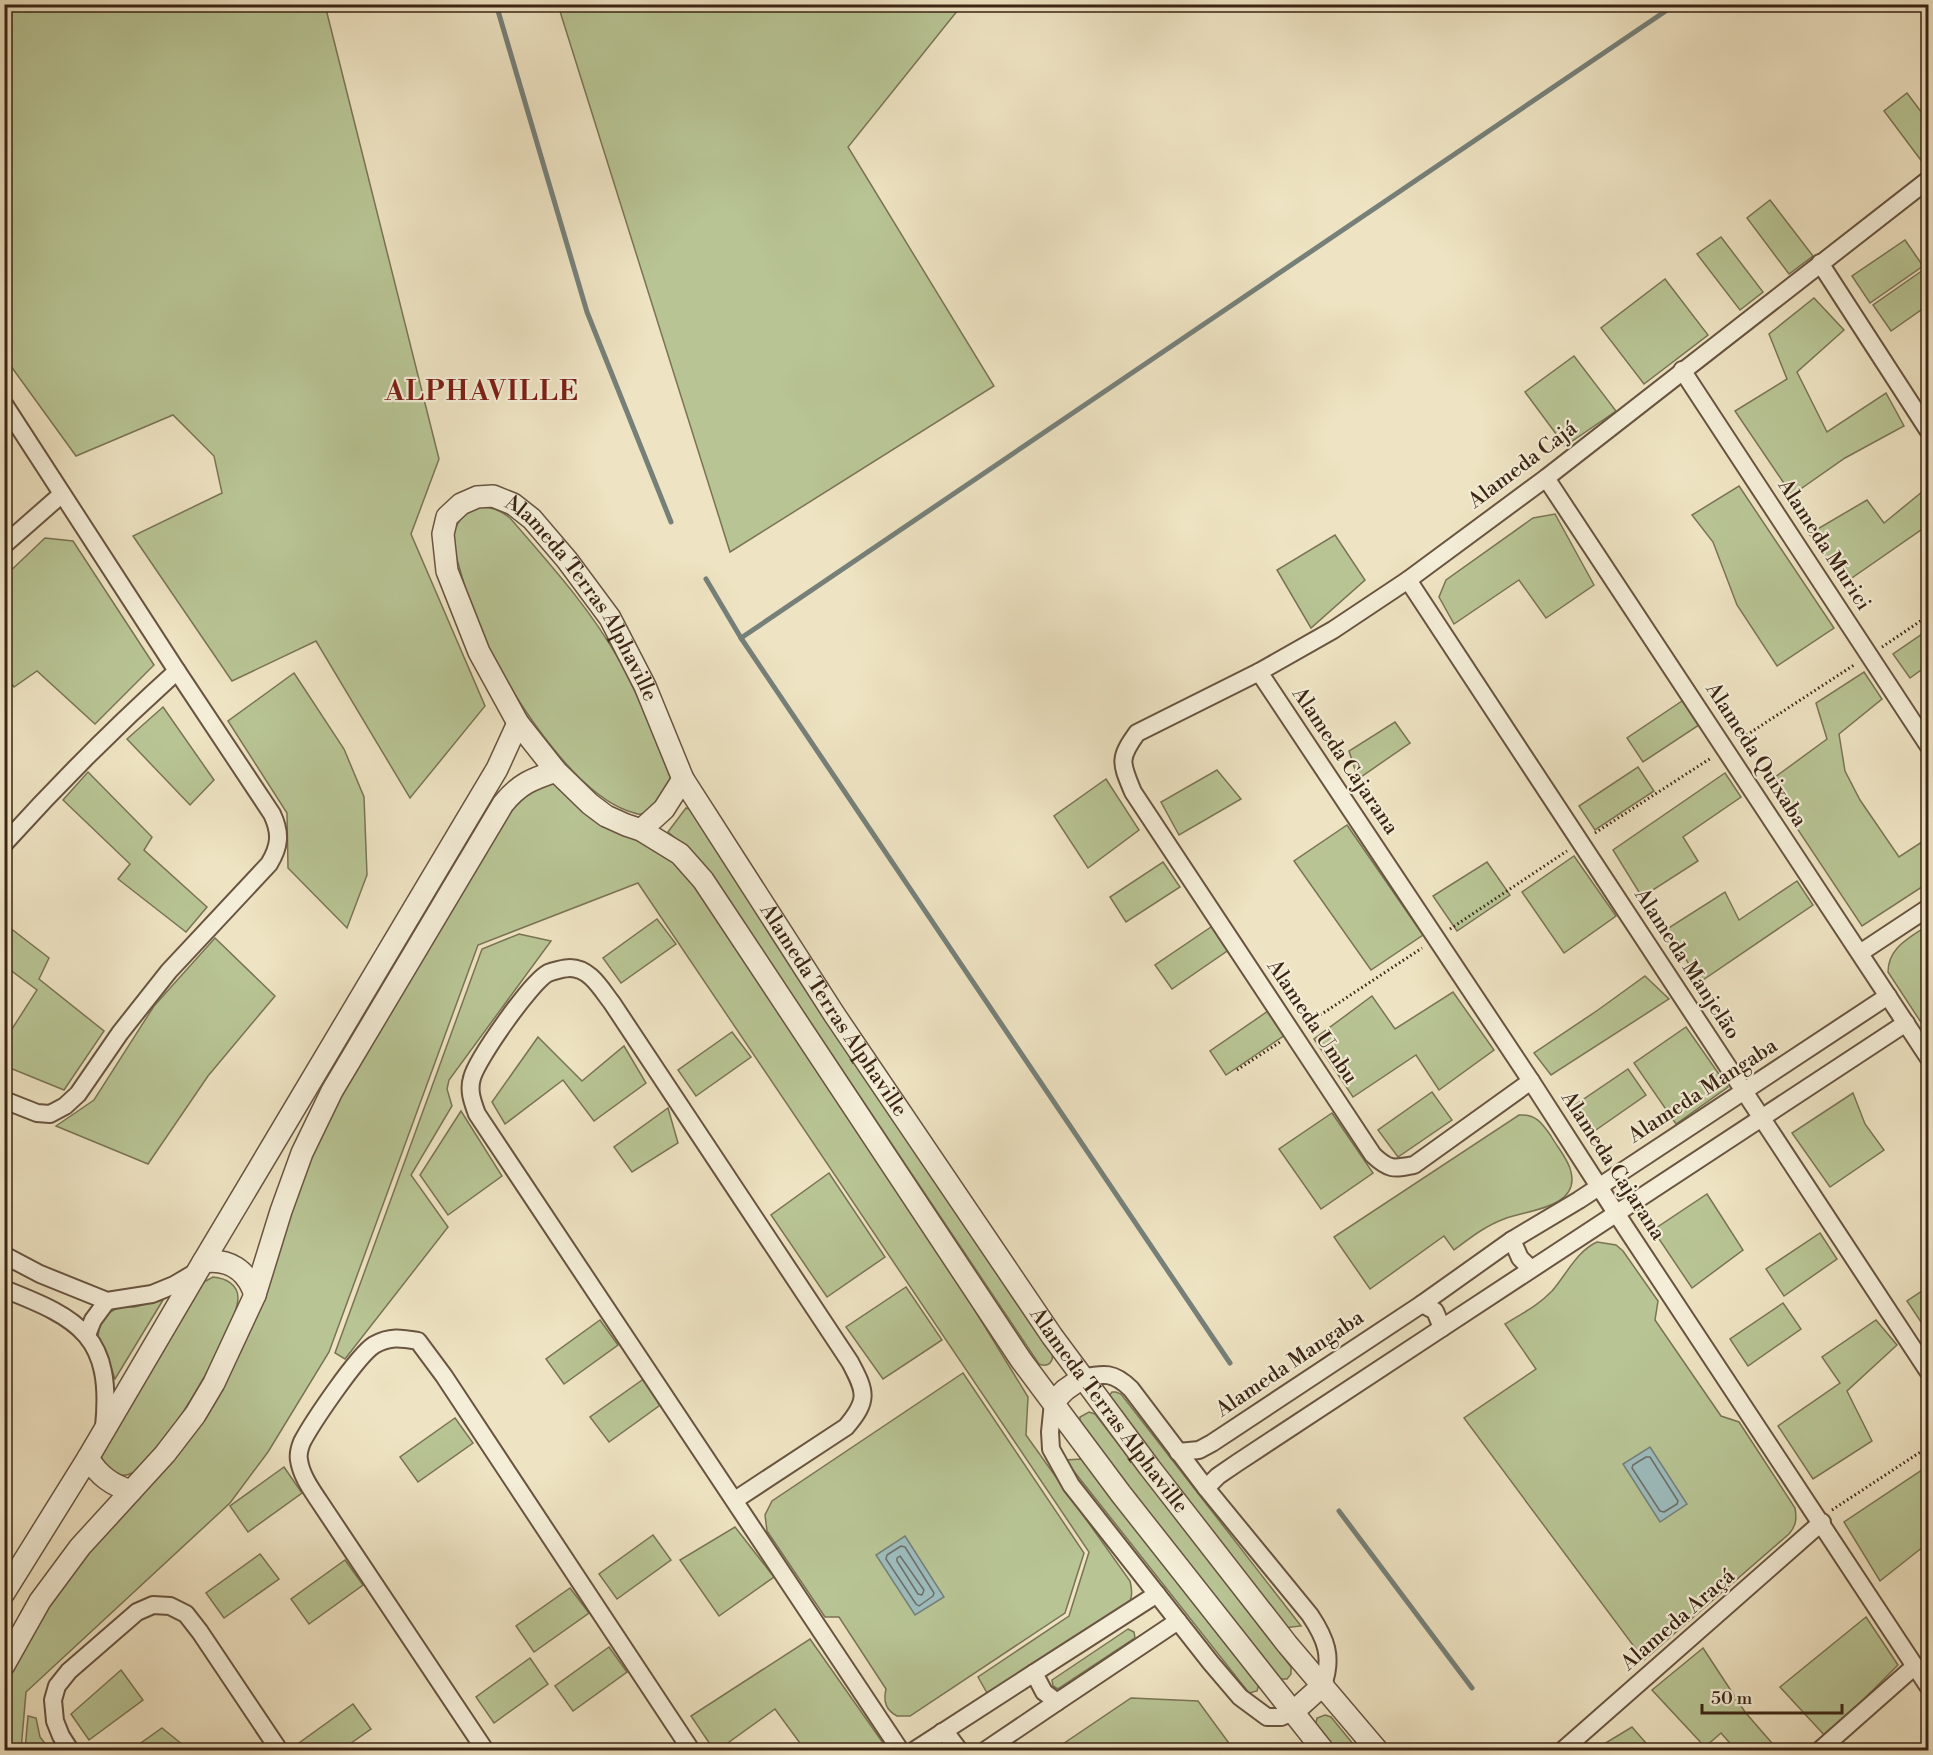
<svg xmlns="http://www.w3.org/2000/svg" width="1933" height="1755" font-family="'Libre Bodoni',serif">
  <style>
    .green { fill: #b8c494; stroke: #7a7454; stroke-width: 1.5 }
    .water { fill: #9dbcbd; stroke: #768079; stroke-width: 1.5 }
    .lines { fill: none; stroke-linecap: round; stroke-linejoin: round }
    .shore { stroke: #6c7068; stroke-width: 1.5 }
    .stream { stroke: #768079; stroke-width: 5 }
    .minor-casing { stroke: #685440; stroke-width: 20 }
    .tertiary-casing { stroke: #685440; stroke-width: 24 }
    .path { stroke: #3b2514; stroke-width: 3; stroke-dasharray: 1.5 3; stroke-linecap: butt }
    .minor { stroke: #f4edd7; stroke-width: 16 }
    .tertiary { stroke: #f4edd7; stroke-width: 21 }
    .labels { text-anchor: middle; dominant-baseline: central; stroke-width: 4.5; stroke-linejoin: round; paint-order: stroke }
    .street-label { font-size: 21px; fill: #3b2514; stroke: #f4edd7 }
    .district-label { font-size: 27px; font-weight: bold; letter-spacing: 1.5px; fill: #7a1f14; stroke: #f4edd7 }
  </style>
  <rect width="100%" height="100%" fill="#eee3c2"/>
  <filter id="stains"><feTurbulence type="fractalNoise" baseFrequency=".00333" numOctaves="4"/><feColorMatrix values="0 0 0 0 .2 0 0 0 0 .09 0 0 0 0 .02 0 0 0 .5 -.17"/></filter>
  <radialGradient id="worn" r=".72"><stop offset=".6" stop-color="#630" stop-opacity="0"/><stop offset="1" stop-color="#630" stop-opacity=".3"/></radialGradient>
  <g class="green">
    <polygon points="4,5 325,5 439,459 411,534 485,706 410,798 316,641 232,681 133,536 222,493 214,456 173,415 76,456 5,358"/>
    <polygon points="558,5 962,5 848,147 994,386 730,552"/>
    <polygon points="1907,93 1928,121 1928,165 1926,167 1884,111"/>
    <polygon points="1770,200 1813,256 1789,274 1747,218"/>
    <polygon points="1721,237 1763,292 1740,310 1697,254"/>
    <polygon points="1905,240 1923,266 1870,303 1852,276"/>
    <polygon points="1926,268 1928,272 1928,305 1891,331 1873,305"/>
    <polygon points="1665,279 1708,335 1644,384 1601,328"/>
    <polygon points="1814,298 1844,330 1797,372 1827,432 1886,393 1904,426 1845,458 1792,495 1735,411 1787,379 1769,334"/>
    <polygon points="1574,356 1616,411 1565,446 1525,392"/>
    <polygon points="1739,486 1834,628 1777,666 1737,605 1713,542 1692,515"/>
    <polygon points="1928,487 1928,525 1846,582 1809,534 1867,500 1884,523"/>
    <path d="M479,507C492,507 500,510 510,518C549,563 590,608 619,660C640,698 656,741 672,782C665,792 654,812 641,814C637,815 632,812 628,811C571,791 506,687 481,633C469,607 463,577 454,550C451,528 459,515 479,507Z"/>
    <polygon points="1555,514 1594,585 1546,618 1519,580 1454,624 1439,597 1446,580 1533,518"/>
    <polygon points="1335,535 1365,580 1311,628 1277,570"/>
    <polygon points="45,538 73,541 154,665 95,724 37,671 14,687 5,675 5,576"/>
    <polygon points="1928,630 1928,665 1910,678 1893,654"/>
    <polygon points="1864,672 1882,699 1839,734 1845,771 1860,800 1899,857 1928,838 1928,883 1862,926 1767,783 1827,739 1816,703"/>
    <polygon points="294,673 344,749 364,797 367,875 347,928 288,868 287,813 228,721"/>
    <polygon points="1685,699 1702,723 1643,762 1627,738"/>
    <polygon points="163,707 214,780 190,805 127,739"/>
    <polygon points="1395,722 1410,743 1358,779 1349,751"/>
    <polygon points="1638,767 1654,791 1595,830 1579,806"/>
    <polygon points="1217,770 1241,799 1179,835 1161,802"/>
    <path d="M556,771L680,854L825,1066L1028,1397L1026,1435L1130,1581C1133,1593 1132,1599 1126,1610L991,1700L978,1677L1069,1616L1089,1552L638,883L478,945L329,1352L268,1452L230,1503L26,1692L21,1750H5L4,1665L40,1601L195,1415L302,1153L503,804Z"/>
    <polygon points="88,772 152,837 144,850 207,907 186,932 118,879 130,864 63,800"/>
    <polygon points="1725,773 1741,797 1683,837 1698,861 1642,897 1613,850"/>
    <polygon points="1106,779 1139,830 1088,868 1054,816"/>
    <path d="M686,808L693,811L1052,1353C1054,1362 1048,1368 1039,1364L722,890L698,858L668,832Z"/>
    <polygon points="1347,825 1423,935 1371,970 1294,861"/>
    <polygon points="1574,856 1616,916 1564,953 1522,892"/>
    <polygon points="1163,862 1180,887 1126,922 1110,897"/>
    <polygon points="1487,862 1510,895 1457,931 1433,896"/>
    <polygon points="1797,881 1813,905 1700,982 1667,929 1725,892 1739,920"/>
    <polygon points="657,919 676,944 621,983 603,958"/>
    <polygon points="5,924 49,958 39,979 104,1031 64,1090 5,1066 5,1024 12,1029 37,990 5,966"/>
    <polygon points="1214,925 1230,949 1172,989 1155,965"/>
    <path d="M1928,925V1033L1888,972C1888,947 1910,938 1928,925Z"/>
    <polygon points="519,934 551,941 449,1080 447,1089 452,1106 411,1175 448,1227 345,1359 335,1353 482,949"/>
    <polygon points="215,938 275,996 208,1076 148,1164 56,1126 94,1100 154,1006"/>
    <polygon points="1645,976 1669,999 1551,1075 1534,1053 1598,1010"/>
    <polygon points="1453,992 1494,1050 1439,1090 1416,1055 1353,1097 1314,1039 1372,996 1395,1029"/>
    <polygon points="1268,1011 1285,1035 1226,1075 1210,1051"/>
    <polygon points="1686,1027 1728,1087 1676,1124 1634,1063"/>
    <polygon points="732,1032 751,1057 696,1096 678,1070"/>
    <polygon points="538,1037 582,1081 624,1046 646,1083 594,1121 563,1080 505,1124 492,1102"/>
    <polygon points="1628,1069 1646,1095 1593,1132 1575,1105"/>
    <polygon points="1432,1092 1452,1120 1398,1157 1378,1130"/>
    <polygon points="1853,1093 1865,1124 1884,1150 1830,1187 1792,1133"/>
    <polygon points="668,1108 678,1143 632,1172 614,1147"/>
    <polygon points="461,1111 502,1176 448,1215 420,1175"/>
    <polygon points="1332,1113 1373,1173 1321,1209 1279,1149"/>
    <path d="M1519,1115C1536,1114 1542,1123 1551,1136C1557,1147 1569,1160 1571,1172C1580,1209 1525,1210 1504,1219C1485,1226 1470,1238 1454,1250L1444,1236L1370,1289L1334,1237Z"/>
    <polygon points="829,1173 885,1257 827,1297 771,1215"/>
    <polygon points="1707,1194 1743,1250 1692,1288 1653,1230"/>
    <polygon points="1820,1233 1837,1259 1784,1296 1766,1269"/>
    <path d="M1597,1242L1616,1245L1623,1251L1658,1301L1655,1320L1721,1416L1739,1422L1795,1508C1797,1519 1796,1526 1789,1534L1644,1660L1464,1418L1536,1369L1505,1324C1521,1314 1539,1305 1552,1291C1566,1275 1577,1251 1597,1242Z"/>
    <path d="M213,1277C225,1278 238,1284 238,1298C237,1330 160,1460 132,1473C119,1480 104,1469 101,1456L200,1284Z"/>
    <polygon points="906,1287 942,1340 883,1379 846,1327"/>
    <polygon points="1928,1287 1928,1325 1925,1328 1907,1301"/>
    <polygon points="163,1300 115,1379 105,1350 98,1337 100,1322 105,1315 119,1307 134,1307"/>
    <polygon points="1783,1303 1801,1329 1748,1366 1730,1339"/>
    <polygon points="600,1320 618,1345 564,1384 546,1359"/>
    <polygon points="1876,1320 1897,1345 1847,1391 1872,1441 1813,1479 1778,1426 1840,1383 1822,1357"/>
    <path d="M963,1373L1084,1553L1065,1613L910,1716H897C886,1710 883,1702 886,1689L839,1617H825L767,1531L765,1515L772,1501Z"/>
    <polygon points="645,1378 663,1403 609,1442 590,1417"/>
    <polygon points="1112,1392 1116,1392 1121,1394 1301,1626 1283,1628 1107,1398"/>
    <polygon points="1089,1412 1095,1414 1291,1667 1291,1674 1287,1679 1277,1679 1080,1424 1080,1417"/>
    <polygon points="455,1418 473,1443 418,1482 400,1457"/>
    <polygon points="1082,1459 1259,1684 1257,1691 1249,1693 1065,1460"/>
    <polygon points="1928,1466 1928,1543 1880,1581 1844,1522"/>
    <polygon points="284,1467 302,1493 248,1532 230,1506"/>
    <polygon points="735,1527 774,1577 719,1616 680,1560"/>
    <polygon points="653,1535 671,1560 617,1599 599,1574"/>
    <polygon points="260,1554 279,1579 224,1618 206,1593"/>
    <polygon points="345,1560 363,1585 309,1624 291,1599"/>
    <polygon points="570,1588 589,1613 534,1652 516,1626"/>
    <polygon points="1866,1617 1898,1665 1826,1737 1780,1687"/>
    <polygon points="1128,1629 1134,1632 1135,1638 1058,1689 1053,1686 1052,1680"/>
    <polygon points="810,1639 888,1750 805,1750 775,1709 718,1750 714,1750 691,1716"/>
    <polygon points="609,1647 627,1672 573,1711 555,1686"/>
    <polygon points="1703,1648 1745,1712 1778,1750 1736,1750 1721,1733 1705,1747 1652,1690"/>
    <polygon points="530,1658 548,1684 494,1723 476,1697"/>
    <polygon points="121,1670 143,1700 89,1740 71,1714"/>
    <polygon points="1131,1698 1198,1701 1234,1750 1054,1750"/>
    <polygon points="353,1704 371,1729 341,1750 304,1750 299,1743"/>
    <polygon points="1325,1715 1331,1717 1358,1750 1335,1750 1315,1727 1317,1718"/>
    <polygon points="28,1716 36,1718 40,1737 50,1750 25,1750"/>
    <polygon points="1632,1727 1652,1750 1594,1750"/>
    <polygon points="162,1728 188,1749 131,1750"/>
  </g>
  <g class="water">
    <polygon points="1650,1447 1687,1504 1660,1522 1623,1464"/>
    <polygon points="905,1536 944,1597 915,1615 876,1555"/>
  </g>
  <g class="lines">
    <g class="shore">
      <polygon points="1646,1457 1650,1457 1678,1501 1677,1504 1664,1512 1660,1511 1632,1468 1633,1465"/>
      <polygon points="901,1546 905,1547 934,1593 933,1596 919,1606 916,1604 886,1559 887,1555"/>
      <polygon points="900,1556 924,1590 922,1595 918,1594 897,1561 897,1558"/>
    </g>
    <g class="stream">
      <polyline points="496,4 587,312 671,522"/>
      <polyline points="706,579 741,638 1230,1363"/>
      <polyline points="741,638 1676,4"/>
      <polyline points="1339,1511 1472,1688"/>
    </g>
    <g class="minor-casing">
      <g id="minor">
        <polyline points="1820,263 1928,430"/>
        <polyline points="1682,370 1928,745"/>
        <path d="M4,404L177,671L272,814C281,833 280,846 269,864L169,971L120,1033L78,1094L65,1106L50,1114L37,1113L4,1100"/>
        <polyline points="1546,478 1928,1057"/>
        <polyline points="4,545 62,494"/>
        <polyline points="1408,580 1928,1371"/>
        <polyline points="1259,672 1531,1081 1616,1213 1928,1686"/>
        <path d="M4,844C59,783 116,726 177,671"/>
        <polyline points="1860,953 1928,908"/>
        <path d="M1531,1081L1414,1165C1393,1169 1389,1170 1373,1155L1133,792C1121,763 1118,759 1137,733L1259,672L1333,630L1408,580L1546,478L1928,180"/>
        <polyline points="1512,1240 1520,1258 1531,1269"/>
        <polyline points="4,1255 40,1274 107,1301 152,1294 174,1285 196,1272"/>
        <path d="M4,1289C81,1319 113,1337 104,1427"/>
        <polyline points="1422,1304 1512,1240 1579,1200 1888,996"/>
        <polyline points="1442,1328 1906,1023"/>
        <polyline points="87,1335 93,1320 107,1301"/>
        <path d="M1082,1378C1104,1373 1114,1372 1131,1389L1206,1488L1310,1615C1326,1639 1333,1657 1323,1685"/>
        <polyline points="1053,1402 1050,1432 1051,1449 1071,1485 1211,1663 1240,1697 1267,1717 1281,1717 1293,1712"/>
        <polyline points="1178,1452 1199,1450 1212,1443 1422,1304 1435,1311 1442,1328 1237,1463 1218,1476 1206,1488"/>
        <path d="M735,1500L846,1427C869,1400 866,1392 850,1362L612,1003C601,989 590,968 570,968C565,968 553,971 548,973C531,982 477,1059 472,1078C468,1091 473,1103 477,1114L900,1750"/>
        <polyline points="1157,1594 1034,1673 1044,1692 1057,1702 1178,1621"/>
        <polyline points="942,1732 950,1738 959,1750"/>
        <polyline points="70,1750 61,1736 55,1721 53,1700 57,1686 69,1671 137,1612 153,1605 170,1606 186,1614 200,1632 279,1750"/>
        <path d="M485,1750L319,1501C311,1489 301,1475 299,1460C298,1455 300,1447 302,1442C312,1423 357,1356 374,1345C390,1336 401,1338 418,1341L444,1376L691,1750"/>
        <polyline points="915,1750 1034,1673"/>
        <polyline points="986,1750 1057,1702"/>
        <polyline points="1563,1750 1822,1522"/>
        <polyline points="1820,1750 1915,1666"/>
      </g>
    </g>
    <g class="tertiary-casing">
      <g id="tertiary">
        <polyline points="641,830 664,809 683,779"/>
        <path d="M203,1262C229,1258 247,1270 255,1295"/>
        <polyline points="1053,1402 1065,1390 1082,1378"/>
        <path d="M88,1458C99,1476 112,1485 131,1491"/>
        <polyline points="4,1593 88,1458 203,1262 497,769 518,723"/>
        <path d="M4,1665L40,1601L80,1547L165,1454L195,1415L214,1383L255,1295L281,1211L302,1153L332,1091L503,804C519,784 532,779 556,771"/>
        <polyline points="1293,1712 1323,1685"/>
        <path id="s1" d="M1323,1750L1121,1494L1021,1360L703,880L680,854L641,830L626,825L606,816L590,804L556,771L518,723L479,652L447,571L443,534L447,517L461,504L477,497L493,496L513,504L532,519L567,560L610,618L645,686L683,779L834,1014L1052,1336L1150,1468L1287,1644L1377,1750"/>
      </g>
    </g>
    <g class="path">
      <polyline points="1882,647 1928,616"/>
      <polyline points="1739,740 1854,665"/>
      <polyline points="1595,833 1711,758"/>
      <polyline points="1450,929 1567,851"/>
      <polyline points="1305,1025 1422,948"/>
      <polyline points="1237,1070 1280,1042"/>
      <polyline points="1832,1510 1928,1447"/>
    </g>
    <use href="#minor" class="minor"/>
    <use href="#tertiary" class="tertiary"/>
  </g>
  <g class="labels">
    <g class="street-label">
      <text transform="translate(1523 465) rotate(-37)">Alameda Cajá</text>
      <text transform="translate(1824 545) rotate(57)">Alameda Murici</text>
      <text stroke="none"><textPath href="#s1" startOffset="1730">Alameda Terras Alphaville</textPath></text>
      <text transform="translate(1756 755) rotate(57)">Alameda Quixaba</text>
      <text transform="translate(1345 761) rotate(56)">Alameda Cajarana</text>
      <text transform="translate(1687 964) rotate(57)">Alameda Manjelão</text>
      <text stroke="none"><textPath href="#s1" startOffset="2216">Alameda Terras Alphaville</textPath></text>
      <text transform="translate(1312 1022) rotate(56)">Alameda Umbu</text>
      <text transform="translate(1703 1091) rotate(-33)">Alameda Mangaba</text>
      <text transform="translate(1613 1166) rotate(57)">Alameda Cajarana</text>
      <text transform="translate(1290 1364) rotate(-34)">Alameda Mangaba</text>
      <text stroke="none"><textPath href="#s1" startOffset="2702">Alameda Terras Alphaville</textPath></text>
      <text transform="translate(1678 1620) rotate(-41)">Alameda Araçá</text>
    </g>
    <g class="district-label">
      <text x="482" y="392">ALPHAVILLE</text>
    </g>
  </g>
  <rect width="1933" height="1755" fill="none" stroke="#eee3c2" stroke-width="24"/>
  <rect x="6" y="6" width="1921" height="1743" fill="none" stroke="#3b2514" stroke-width="3"/>
  <rect x="12" y="12" width="1909" height="1731" fill="none" stroke="#3b2514" stroke-width="1.5"/>
  <path d="M1702 1704v9h140v-9" fill="none" stroke="#3b2514" stroke-width="3"/>
  <text x="1711" y="1704" font-size="18" fill="#3b2514" stroke="#f4edd7" stroke-width="4.5" paint-order="stroke">50 m</text>
  <rect width="100%" height="100%" filter="url(#stains)"/>
  <rect width="100%" height="100%" fill="url(#worn)"/>
</svg>
